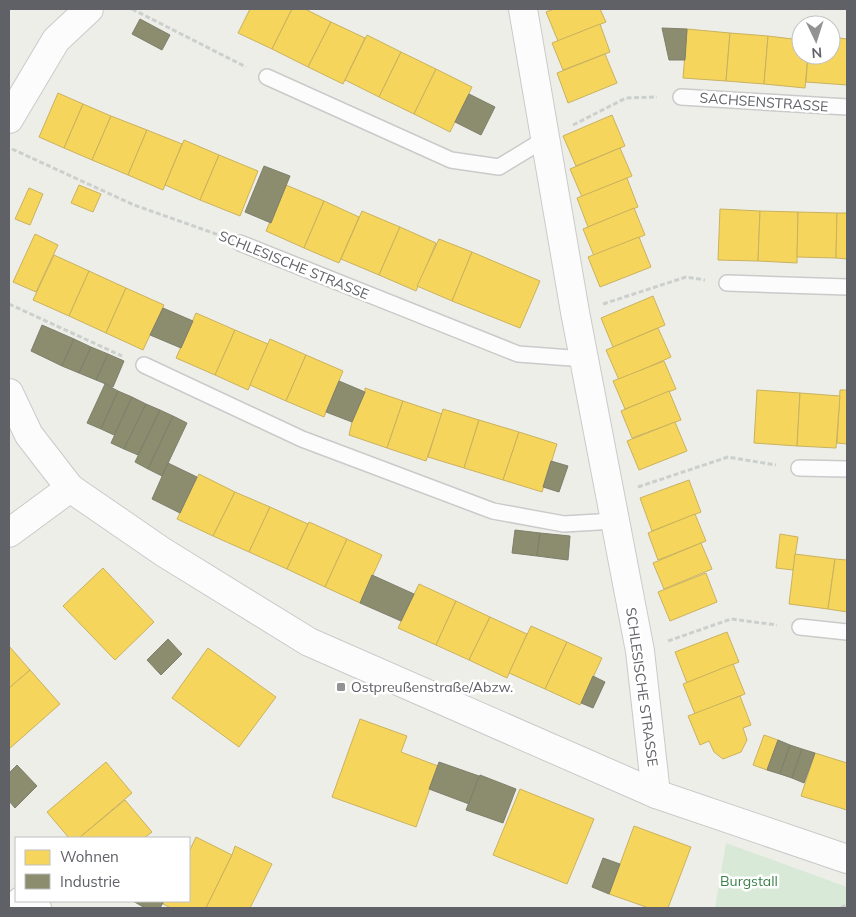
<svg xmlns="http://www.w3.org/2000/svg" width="856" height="917" font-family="Mulish,sans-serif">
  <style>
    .green { fill: #d8e9d8 }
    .homes { fill: #f6d55c; stroke: #c9b25f }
    .industry { fill: #8c8c6e; stroke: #7e7f6c }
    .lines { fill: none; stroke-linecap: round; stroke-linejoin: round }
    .lane-casing { stroke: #cacaca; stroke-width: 18 }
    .street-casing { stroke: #cacaca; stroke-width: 30 }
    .path { stroke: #ccd0cd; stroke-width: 3; stroke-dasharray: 5 2.5; stroke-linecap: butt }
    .lane { stroke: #fcfcfc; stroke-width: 15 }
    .street { stroke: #fcfcfc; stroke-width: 28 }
    .poi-dot { fill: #919294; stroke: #fff; stroke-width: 2 }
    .labels { text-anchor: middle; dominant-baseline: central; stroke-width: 5; stroke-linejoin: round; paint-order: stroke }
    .street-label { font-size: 14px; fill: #5f6166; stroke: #fff }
    .poi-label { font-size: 14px; fill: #5f6166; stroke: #fff; text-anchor: start }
    .park-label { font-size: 14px; fill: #3b814b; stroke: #fff }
  </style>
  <rect width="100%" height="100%" fill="#eeeee9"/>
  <polygon class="green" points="726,843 847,887 847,908 715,908"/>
  <g class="homes">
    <polygon points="250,9 292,9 272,49 238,33"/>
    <polygon points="292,9 305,9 331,22 308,67 272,49"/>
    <polygon points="554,9 600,9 606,22 558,41 546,12"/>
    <polygon points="331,22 365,38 343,84 308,67"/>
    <polygon points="600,24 610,52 563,70 552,43"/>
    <polygon points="687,29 730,33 726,81 683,78"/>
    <polygon points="730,33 768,36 764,84 726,81"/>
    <polygon points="367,35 401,52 379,97 345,80"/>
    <polygon points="768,36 801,40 801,55 808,55 805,88 764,84"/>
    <polygon points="831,37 847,39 847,85 806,82 808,55 831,55"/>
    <polygon points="401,52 436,69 414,114 379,97"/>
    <polygon points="605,54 617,83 568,103 557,73"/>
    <polygon points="436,69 472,87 450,132 414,114"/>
    <polygon points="58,93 83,104 64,148 39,137"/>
    <polygon points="83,104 111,116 92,160 64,148"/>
    <polygon points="612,115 625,146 576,166 563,136"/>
    <polygon points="111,116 147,130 128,175 92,160"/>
    <polygon points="147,130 182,144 163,190 128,175"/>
    <polygon points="184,140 219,155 200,200 165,185"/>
    <polygon points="620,148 632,176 582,197 570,169"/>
    <polygon points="219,155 258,171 240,216 200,200"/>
    <polygon points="627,178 638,207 588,227 577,198"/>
    <polygon points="79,185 101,194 93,212 71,203"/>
    <polygon points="286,185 324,201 304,248 266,231"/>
    <polygon points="29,188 43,194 30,225 15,219"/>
    <polygon points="324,201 359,217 339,263 304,248"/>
    <polygon points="634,208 645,235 594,256 583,229"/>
    <polygon points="720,209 760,211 758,261 718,260"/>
    <polygon points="362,211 400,227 379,275 341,259"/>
    <polygon points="760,211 798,212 797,263 758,261"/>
    <polygon points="798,212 837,213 836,258 797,257"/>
    <polygon points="837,213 847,213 847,259 836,258"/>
    <polygon points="400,227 436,243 416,291 379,275"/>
    <polygon points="35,234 58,245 36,292 13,282"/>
    <polygon points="639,237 651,267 600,287 588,257"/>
    <polygon points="439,239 472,252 452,301 417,286"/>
    <polygon points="472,252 540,281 520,328 452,301"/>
    <polygon points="54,255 89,271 69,316 33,300"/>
    <polygon points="89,271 126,288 106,333 69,316"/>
    <polygon points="126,288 164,305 143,350 106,333"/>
    <polygon points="653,296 665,325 613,347 601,318"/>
    <polygon points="196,313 235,330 215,375 176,358"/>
    <polygon points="658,328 671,357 619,380 606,350"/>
    <polygon points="235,330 268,344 248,390 215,375"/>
    <polygon points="270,339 306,355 286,401 250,385"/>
    <polygon points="306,355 343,371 324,417 286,401"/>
    <polygon points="664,361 676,389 625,409 613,381"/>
    <polygon points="365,388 403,401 387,448 349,435 352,422 365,392"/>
    <polygon points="757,390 800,393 797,446 754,443"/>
    <polygon points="840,390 847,390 847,444 837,443"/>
    <polygon points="669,391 681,420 632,438 621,411"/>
    <polygon points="800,393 840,396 836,448 797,446"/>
    <polygon points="403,401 442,414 426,461 387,448"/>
    <polygon points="443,409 479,420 464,468 428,457"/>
    <polygon points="479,420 519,432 503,480 464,468"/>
    <polygon points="675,422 687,451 639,470 627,441"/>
    <polygon points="519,432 557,444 542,492 503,480"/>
    <polygon points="199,474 235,492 213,536 177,519"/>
    <polygon points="689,480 701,512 652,531 640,498"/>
    <polygon points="235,492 270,507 249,552 213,536"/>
    <polygon points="270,507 308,524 287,569 249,552"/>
    <polygon points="695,514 706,541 658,560 648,533"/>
    <polygon points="309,522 347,539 325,587 287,569"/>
    <polygon points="780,534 798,537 793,570 776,568"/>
    <polygon points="347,539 382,555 360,603 325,587"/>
    <polygon points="701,543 712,569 664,589 653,563"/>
    <polygon points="795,554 835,559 828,609 789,604"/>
    <polygon points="835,559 847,560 847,612 828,609"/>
    <polygon points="103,568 154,622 115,660 63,606"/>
    <polygon points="706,573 717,602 670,621 658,592"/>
    <polygon points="419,584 456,601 436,645 398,628"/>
    <polygon points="456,601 490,617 469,660 436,645"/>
    <polygon points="490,617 527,634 507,678 469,660"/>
    <polygon points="531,626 567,642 545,689 509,673"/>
    <polygon points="727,632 739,662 687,683 675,652"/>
    <polygon points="567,642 602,658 580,705 545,689"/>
    <polygon points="9,646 30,670 9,688"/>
    <polygon points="208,648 276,697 239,747 172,698"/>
    <polygon points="733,664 745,694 695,714 683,684"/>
    <polygon points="30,670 60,704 9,749 9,688"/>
    <polygon points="740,696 751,725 743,728 747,740 741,752 723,759 714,752 709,741 700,745 688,716"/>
    <polygon points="360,719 407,736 401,752 438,766 416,827 332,797"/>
    <polygon points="764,735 778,740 767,770 753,765"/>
    <polygon points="815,753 847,763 847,810 801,796"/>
    <polygon points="106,762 132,793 79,838 69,838 47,812"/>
    <polygon points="520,789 594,819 567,884 493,855"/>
    <polygon points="125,800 152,832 144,838 79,838"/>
    <polygon points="634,826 691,847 668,908 649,908 609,894"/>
    <polygon points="196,837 232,855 206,908 171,908 163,904 164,901 189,901 189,852"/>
    <polygon points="235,846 272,864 250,908 206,908 232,855"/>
  </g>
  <g class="industry">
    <polygon points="140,19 170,35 162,50 132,34"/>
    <polygon points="662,28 687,29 685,60 669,60"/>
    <polygon points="469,94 495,107 481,135 455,122"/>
    <polygon points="264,166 290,176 271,223 245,212"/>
    <polygon points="163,308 193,321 181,348 150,335"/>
    <polygon points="42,325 74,339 62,366 31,351"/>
    <polygon points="74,339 91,347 79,373 62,366"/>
    <polygon points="91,347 108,354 96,380 79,373"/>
    <polygon points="108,354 124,361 113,387 96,380"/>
    <polygon points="339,381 365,392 352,422 326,412"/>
    <polygon points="105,384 118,391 101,429 87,423"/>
    <polygon points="118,391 132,397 114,435 101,429"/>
    <polygon points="132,397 146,404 124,449 111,443"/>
    <polygon points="146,404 160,410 138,455 124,449"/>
    <polygon points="160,410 173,416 148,469 135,462"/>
    <polygon points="173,416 187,423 162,476 148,469"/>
    <polygon points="551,461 568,466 559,492 543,487"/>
    <polygon points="168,463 197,477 180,513 152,499"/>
    <polygon points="515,530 540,533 537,556 512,553"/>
    <polygon points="540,533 570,536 568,560 537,556"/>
    <polygon points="372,575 414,594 401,621 360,603"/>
    <polygon points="168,639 182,654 161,675 147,660"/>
    <polygon points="593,676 605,682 593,708 581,703"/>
    <polygon points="778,740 790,745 780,774 767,770"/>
    <polygon points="790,745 802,749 792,778 780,774"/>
    <polygon points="802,749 815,753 804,783 792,778"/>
    <polygon points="439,762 479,776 469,804 429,789"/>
    <polygon points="17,765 37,786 15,808 9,801 9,773"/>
    <polygon points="480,775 516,789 503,823 466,810"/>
    <polygon points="603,858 620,864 609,894 592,887"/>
    <polygon points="133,901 164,901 160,908 145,908"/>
  </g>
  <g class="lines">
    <g class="lane-casing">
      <g id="lane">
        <polyline points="267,77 451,160 499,167 545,139"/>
        <polyline points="681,97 847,107"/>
        <polyline points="240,243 518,354 585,359"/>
        <polyline points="727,283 847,287"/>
        <polyline points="144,365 302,439 493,511 564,524 615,521"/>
        <polyline points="799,468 847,469"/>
        <polyline points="800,627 847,632"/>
      </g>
    </g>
    <g class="street-casing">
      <g id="street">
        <polyline points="523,9 575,312 640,651 656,794"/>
        <polyline points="9,119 56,40 89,9"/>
        <polyline points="9,393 29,435 70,488 163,552 309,642 656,794 847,859"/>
        <polyline points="9,533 70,488"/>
        <polyline points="21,901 37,908"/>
      </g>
    </g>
    <g class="path">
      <polyline points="132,9 246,67"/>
      <polyline points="573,125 626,98 657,97"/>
      <polyline points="12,149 134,205 219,235"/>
      <polyline points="9,304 122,356"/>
      <polyline points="603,304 686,277 705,280"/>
      <polyline points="638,487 728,457 776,465"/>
      <polyline points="668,641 731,619 777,625"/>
      <polyline points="841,908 847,904"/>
    </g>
    <use href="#lane" class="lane"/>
    <use href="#street" class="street"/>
  </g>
  <rect class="poi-dot" x="336" y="682" width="10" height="10" rx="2.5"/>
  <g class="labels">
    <g class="street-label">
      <text transform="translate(764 102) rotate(4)">SACHSENSTRASSE</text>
      <text transform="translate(294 265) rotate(22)">SCHLESISCHE STRASSE</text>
      <text transform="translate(642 687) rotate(82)">SCHLESISCHE STRASSE</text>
    </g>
    <g class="poi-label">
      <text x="351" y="687">Ostpreußenstraße/Abzw.</text>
    </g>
    <g class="park-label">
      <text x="749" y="881">Burgstall</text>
    </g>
  </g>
  <rect width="856" height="917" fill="none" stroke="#5f6166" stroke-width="20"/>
  <rect x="15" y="837" width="175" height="65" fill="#ffffff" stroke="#bfc0c2"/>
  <rect x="25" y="850" width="25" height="15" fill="#f6d55c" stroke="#bfc0c2"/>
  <text x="60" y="862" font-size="15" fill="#5f6166">Wohnen</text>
  <rect x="25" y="874" width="25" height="15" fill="#8c8c6e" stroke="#bfc0c2"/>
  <text x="60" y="887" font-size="15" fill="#5f6166">Industrie</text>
  <g transform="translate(816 40) rotate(176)"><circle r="24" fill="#ffffff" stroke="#bfc0c2"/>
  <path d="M0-4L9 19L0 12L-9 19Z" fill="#919294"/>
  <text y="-8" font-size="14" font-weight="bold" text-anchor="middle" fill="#5f6166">N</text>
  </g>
</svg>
